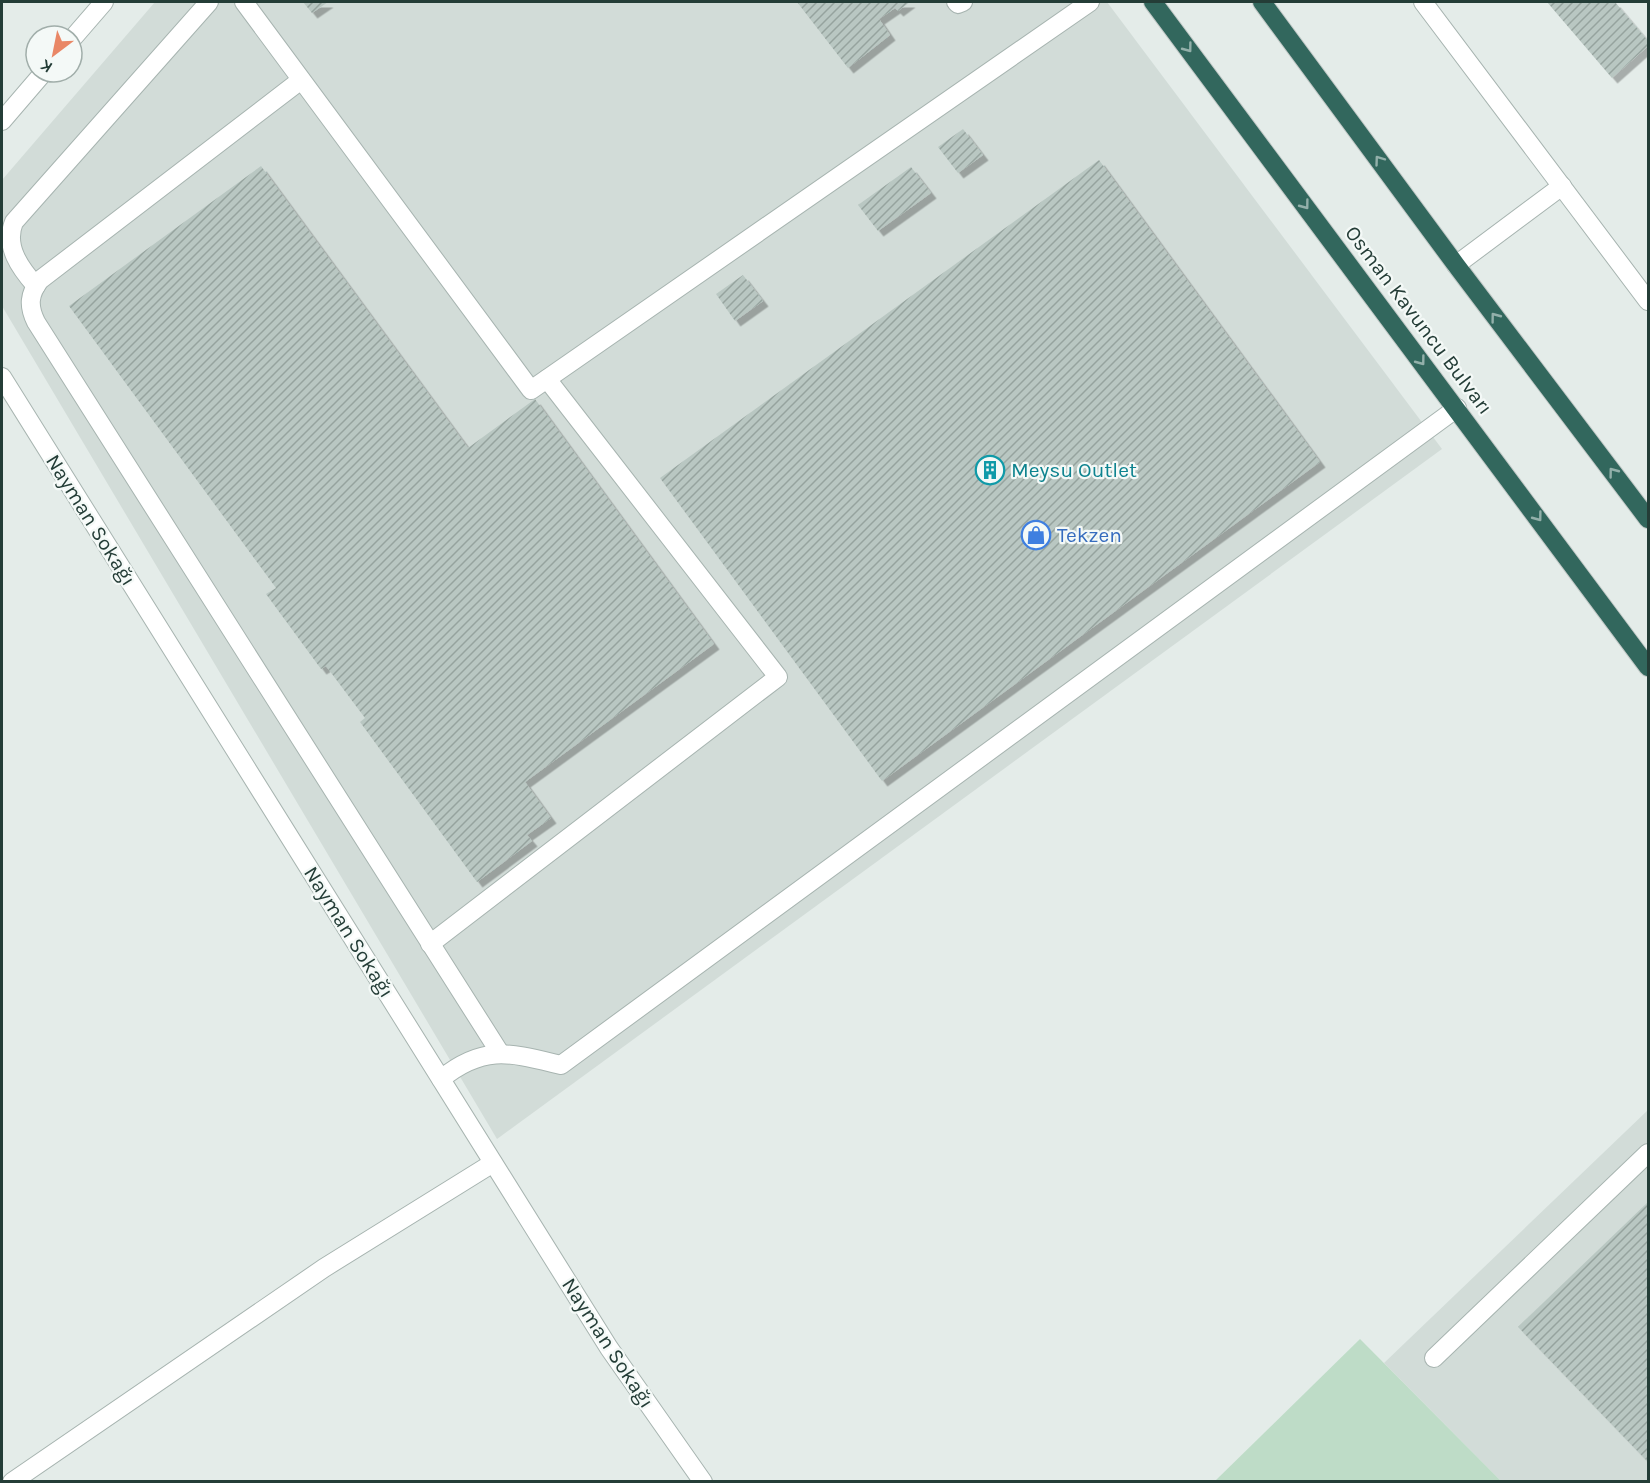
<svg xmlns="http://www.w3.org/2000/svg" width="1650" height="1483" font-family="Karla,sans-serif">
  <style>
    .built { fill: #d2dcd8 }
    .green { fill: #bedcc7 }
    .building { fill: url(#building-hatch); filter: url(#shadow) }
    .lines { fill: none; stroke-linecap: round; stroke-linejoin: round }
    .minor-casing { stroke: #a7b4b0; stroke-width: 20 }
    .highway-casing { stroke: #c2c9c7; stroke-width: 20 }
    .minor { stroke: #fff; stroke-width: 18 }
    .highway { stroke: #32675d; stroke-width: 18 }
    .oneway { stroke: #93b0aa }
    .labels { text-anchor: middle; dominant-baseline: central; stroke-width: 4.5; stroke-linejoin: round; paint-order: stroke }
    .street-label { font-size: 21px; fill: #243d37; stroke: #f4f9f7 }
    .culture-label { font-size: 21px; fill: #0d838f; stroke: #f4f9f7; text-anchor: start }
    .shop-label { font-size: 21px; fill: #366cbe; stroke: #f4f9f7; text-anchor: start }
  </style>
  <defs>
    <pattern id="building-hatch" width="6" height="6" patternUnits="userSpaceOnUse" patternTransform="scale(1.5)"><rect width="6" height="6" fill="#b9c7c2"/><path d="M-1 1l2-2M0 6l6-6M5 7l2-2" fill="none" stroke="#96a39e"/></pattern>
    <filter id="shadow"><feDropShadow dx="5.5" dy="5.5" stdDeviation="0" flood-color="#0004"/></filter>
  </defs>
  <rect width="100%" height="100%" fill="#e4ece9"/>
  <g class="built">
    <polygon points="155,2 1107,2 1442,449 497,1139 2,306 2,180"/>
    <polygon points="1648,1110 1648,1481 1501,1481 1384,1363"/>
  </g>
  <polygon class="green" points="1360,1339 1501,1481 1215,1481"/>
  <g class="building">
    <polygon points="303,2 328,2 312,13"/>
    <polygon points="797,2 910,2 898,11 895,8 879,19 890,35 848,68"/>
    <polygon points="1547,2 1615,2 1648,41 1648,46 1612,78"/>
    <polygon points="963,129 983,155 958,173 938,147"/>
    <polygon points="1099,160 1320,462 882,781 660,478"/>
    <polygon points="261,166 468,448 535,399 714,644 525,782 551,818 527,835 532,841 477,882 360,722 365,718 326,666 321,669 266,594 276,588 69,306"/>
    <polygon points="911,167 931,193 878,231 858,205"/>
    <polygon points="743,275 763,301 735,321 716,294"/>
    <polygon points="1648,1202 1648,1462 1518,1327"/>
  </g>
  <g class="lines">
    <g class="minor-casing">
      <g id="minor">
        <polyline points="244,2 531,390 1090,2"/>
        <polyline points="956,2 958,4 963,2"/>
        <polyline points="1423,2 1648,301"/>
        <polyline points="72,39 104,2"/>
        <path d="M301,80L40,280C29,294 28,306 36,322L500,1053"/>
        <polyline points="2,121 44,72"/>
        <polyline points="1456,265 1562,186"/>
        <path d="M36,286C20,268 4,246 14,222L209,2"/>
        <polyline points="2,377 609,1348 703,1482"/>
        <polyline points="430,944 778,677 547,379"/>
        <path d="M441,1079C484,1044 511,1053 561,1065L1457,408"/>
        <polyline points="1434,1358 1648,1153"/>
        <polyline points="12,1482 324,1268 493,1163"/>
      </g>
    </g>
    <g class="highway-casing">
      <g id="highway">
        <polyline points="1153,2 1648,667"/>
        <polyline points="1262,2 1456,265 1648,519"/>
      </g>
    </g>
    <use href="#minor" class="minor"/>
    <use href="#highway" class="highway"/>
  </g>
  <defs><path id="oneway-chevron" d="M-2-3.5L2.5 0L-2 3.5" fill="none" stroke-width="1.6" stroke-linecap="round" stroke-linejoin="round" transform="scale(1.5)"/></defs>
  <g class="oneway">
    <use href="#oneway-chevron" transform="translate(1188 48) rotate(53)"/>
    <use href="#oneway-chevron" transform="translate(1379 160) rotate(-126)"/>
    <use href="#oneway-chevron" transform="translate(1305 205) rotate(53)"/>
    <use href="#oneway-chevron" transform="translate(1495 317) rotate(-127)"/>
    <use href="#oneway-chevron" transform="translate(1421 361) rotate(53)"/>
    <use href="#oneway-chevron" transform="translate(1613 472) rotate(-127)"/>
    <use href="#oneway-chevron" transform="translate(1538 517) rotate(53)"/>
  </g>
  <defs>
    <g id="building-ring" transform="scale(1.5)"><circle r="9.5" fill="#f4f9f7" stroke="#0f9aa8" stroke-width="1.5"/><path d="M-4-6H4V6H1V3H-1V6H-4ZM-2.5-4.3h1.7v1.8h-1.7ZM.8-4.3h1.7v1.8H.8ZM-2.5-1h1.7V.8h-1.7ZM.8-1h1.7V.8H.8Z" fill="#0f9aa8"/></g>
    <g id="shop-ring" transform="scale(1.5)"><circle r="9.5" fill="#f4f9f7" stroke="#3f7fe0" stroke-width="1.5"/><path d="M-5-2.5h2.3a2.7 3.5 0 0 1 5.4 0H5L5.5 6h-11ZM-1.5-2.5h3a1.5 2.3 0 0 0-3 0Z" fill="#3f7fe0"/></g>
  </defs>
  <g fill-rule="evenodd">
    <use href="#building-ring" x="990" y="470"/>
    <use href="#shop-ring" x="1036" y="535"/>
  </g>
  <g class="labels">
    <g class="street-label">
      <text transform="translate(1419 320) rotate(53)">Osman Kavuncu Bulvarı</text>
      <text transform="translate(91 520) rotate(58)">Nayman Sokağı</text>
      <text transform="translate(349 932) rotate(58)">Nayman Sokağı</text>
      <text transform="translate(608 1343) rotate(57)">Nayman Sokağı</text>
    </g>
    <g class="culture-label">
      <text x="1011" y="470">Meysu Outlet</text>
    </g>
    <g class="shop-label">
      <text x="1057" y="535">Tekzen</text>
    </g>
  </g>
  <rect width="1650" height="1483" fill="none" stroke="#243d37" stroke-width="6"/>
  <g transform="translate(54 54) rotate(212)"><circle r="28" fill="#f4f9f7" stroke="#a1aeaa" stroke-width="1.5"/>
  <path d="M0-4.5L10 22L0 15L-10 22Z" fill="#e98766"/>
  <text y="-9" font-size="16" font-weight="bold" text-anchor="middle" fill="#243d37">K</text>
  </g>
</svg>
